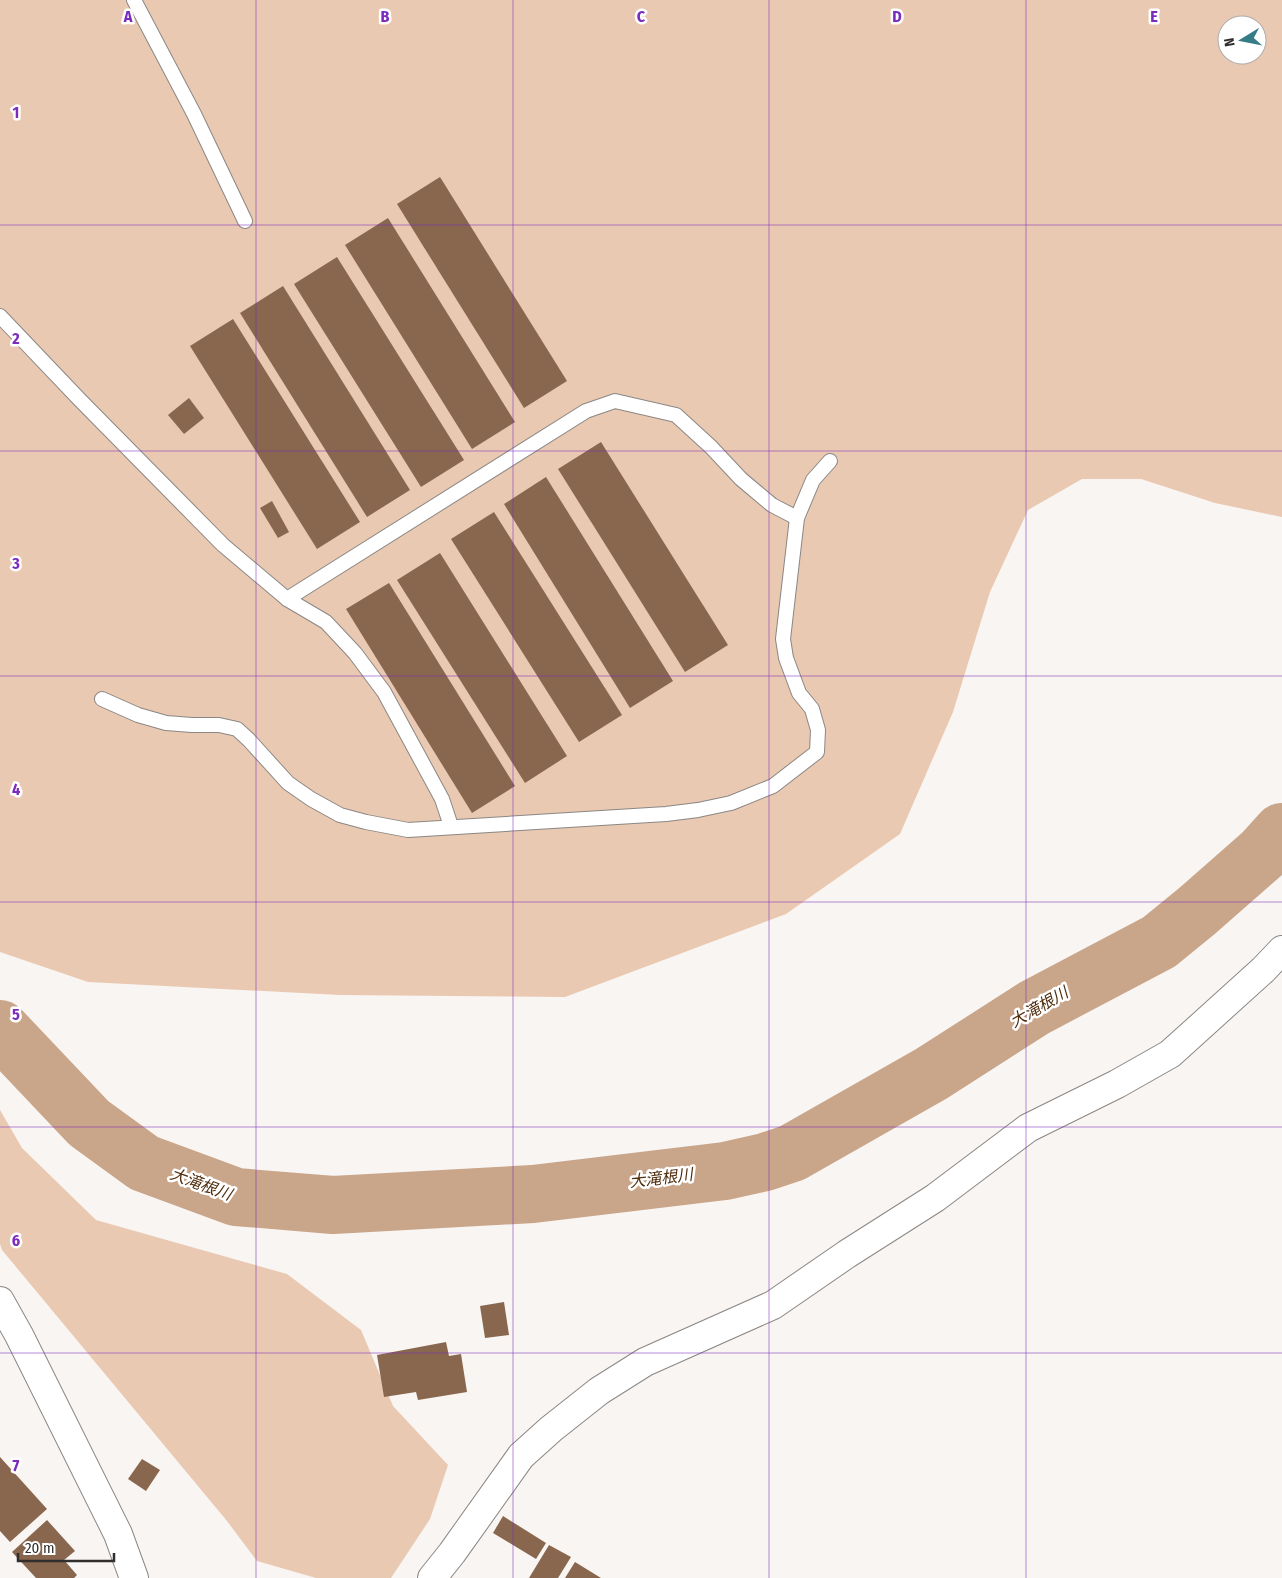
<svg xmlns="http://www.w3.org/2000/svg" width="1282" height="1578" font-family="'Fira Sans Condensed','Noto Sans JP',sans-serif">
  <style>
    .green { fill: #eac9b2; fill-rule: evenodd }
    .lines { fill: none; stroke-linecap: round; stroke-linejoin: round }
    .river { stroke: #c9a58a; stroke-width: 58 }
    .building { fill: #88674e }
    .service-casing { stroke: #8b8784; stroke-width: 16 }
    .minor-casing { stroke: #8b8784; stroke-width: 30 }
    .service { stroke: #fff; stroke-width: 14 }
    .minor { stroke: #fff; stroke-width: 28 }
    .grid { fill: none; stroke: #7b2cbf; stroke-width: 1; stroke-opacity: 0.55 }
    .labels { text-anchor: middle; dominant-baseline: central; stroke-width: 5; stroke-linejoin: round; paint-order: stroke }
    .water-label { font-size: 16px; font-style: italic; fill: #512d0d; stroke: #fff }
    .grid-label { font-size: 16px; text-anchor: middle; font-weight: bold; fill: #7b2cbf; stroke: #fff; stroke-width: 5; stroke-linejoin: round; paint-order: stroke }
  </style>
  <rect width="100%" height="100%" fill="#f9f5f2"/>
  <g class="green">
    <path d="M0,0H1282V517L1215,503L1141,479H1082L1028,510L990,592L953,712L900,834L786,914L565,997L340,995L88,982L0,952ZM1227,25H1257V55H1227Z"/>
    <polygon points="0,1110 22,1148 96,1220 287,1274 361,1330 393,1406 448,1465 430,1519 391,1578 316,1578 257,1561 227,1521 2,1250 0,1244"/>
  </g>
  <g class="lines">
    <polyline class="river" points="0,1029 89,1123 144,1163 236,1197 333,1205 533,1194 725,1171 765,1162 792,1153 931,1074 1034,1008 1159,942 1197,911 1263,853 1282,832"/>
  </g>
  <g class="building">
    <polygon points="440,177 567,381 524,408 397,204"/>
    <polygon points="388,218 515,422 472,449 345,245"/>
    <polygon points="337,257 464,460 421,487 294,284"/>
    <polygon points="283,286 410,490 367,517 240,313"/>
    <polygon points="233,319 360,522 317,549 190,346"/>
    <polygon points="189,398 204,418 184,434 168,415"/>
    <polygon points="601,442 728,645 685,672 558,469"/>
    <polygon points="546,477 673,681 630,708 504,504"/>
    <polygon points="272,501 289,532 278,538 260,508"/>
    <polygon points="494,512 622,715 579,742 451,539"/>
    <polygon points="440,553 567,756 525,783 397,580"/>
    <polygon points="389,583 515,786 472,813 346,609"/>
    <polygon points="504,1302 509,1335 485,1338 480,1306"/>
    <polygon points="446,1342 449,1356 461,1354 467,1392 418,1400 416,1392 384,1397 377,1355"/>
    <polygon points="0,1457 47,1509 10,1542 0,1531"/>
    <polygon points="142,1459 160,1470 146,1491 128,1479"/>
    <polygon points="503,1516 546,1543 536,1559 493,1533"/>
    <polygon points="47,1520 75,1551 64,1560 77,1575 74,1578 36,1578 12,1552"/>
    <polygon points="549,1545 571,1557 558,1578 529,1578"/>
    <polygon points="575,1562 601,1578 565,1578"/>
  </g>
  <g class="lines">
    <g class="service-casing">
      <g id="service">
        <polyline points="134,0 194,114 245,221"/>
        <polyline points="0,316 80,400 223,545 287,599 326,622 355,653 384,692 442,799 451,826"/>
        <polyline points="287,599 586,411 615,401 676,415 711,447 741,479 772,505 797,518"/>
        <polyline points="102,699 138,715 166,723 192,725 219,725 237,729 249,740 288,783 311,799 340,815 366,822 408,830 666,814 698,810 731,803 773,786 817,752 818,730 812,709 799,693 786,658 783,639 797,518 813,480 830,461"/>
      </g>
    </g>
    <g class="minor-casing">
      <g id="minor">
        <polyline points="0,1301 19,1335 118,1534 134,1578"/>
        <polyline points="432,1578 452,1553 521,1456 551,1429 599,1391 645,1362 773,1305 847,1254 935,1198 1028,1128 1117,1084 1170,1054 1263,970 1282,950"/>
      </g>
    </g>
    <use href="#service" class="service"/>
    <use href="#minor" class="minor"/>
  </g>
  <path class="grid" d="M256,0V1578M513,0V1578M769,0V1578M1026,0V1578M0,225H1282M0,451H1282M0,676H1282M0,902H1282M0,1127H1282M0,1353H1282"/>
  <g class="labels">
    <g class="water-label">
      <text transform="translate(1039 1007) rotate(-30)">大滝根川</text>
      <text transform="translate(661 1178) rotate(-7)">大滝根川</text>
      <text transform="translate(201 1184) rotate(20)">大滝根川</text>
    </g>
  </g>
  <g class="grid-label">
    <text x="128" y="22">A</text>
    <text x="385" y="22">B</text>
    <text x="641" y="22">C</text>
    <text x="897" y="22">D</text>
    <text x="1154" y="22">E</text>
    <text x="16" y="118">1</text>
    <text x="16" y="344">2</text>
    <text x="16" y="569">3</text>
    <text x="16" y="795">4</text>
    <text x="16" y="1020">5</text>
    <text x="16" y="1246">6</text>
    <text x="16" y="1471">7</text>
  </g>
  <g transform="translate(1242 40) rotate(260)"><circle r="24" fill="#ffffff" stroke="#adacab"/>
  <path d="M0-4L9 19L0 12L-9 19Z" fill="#357c86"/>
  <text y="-8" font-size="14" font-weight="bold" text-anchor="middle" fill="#312f2e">N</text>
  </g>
  <path d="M18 1553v8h96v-8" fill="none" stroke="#312f2e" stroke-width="2.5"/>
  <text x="25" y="1553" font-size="15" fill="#312f2e" stroke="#ffffff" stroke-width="4" paint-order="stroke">20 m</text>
</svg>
